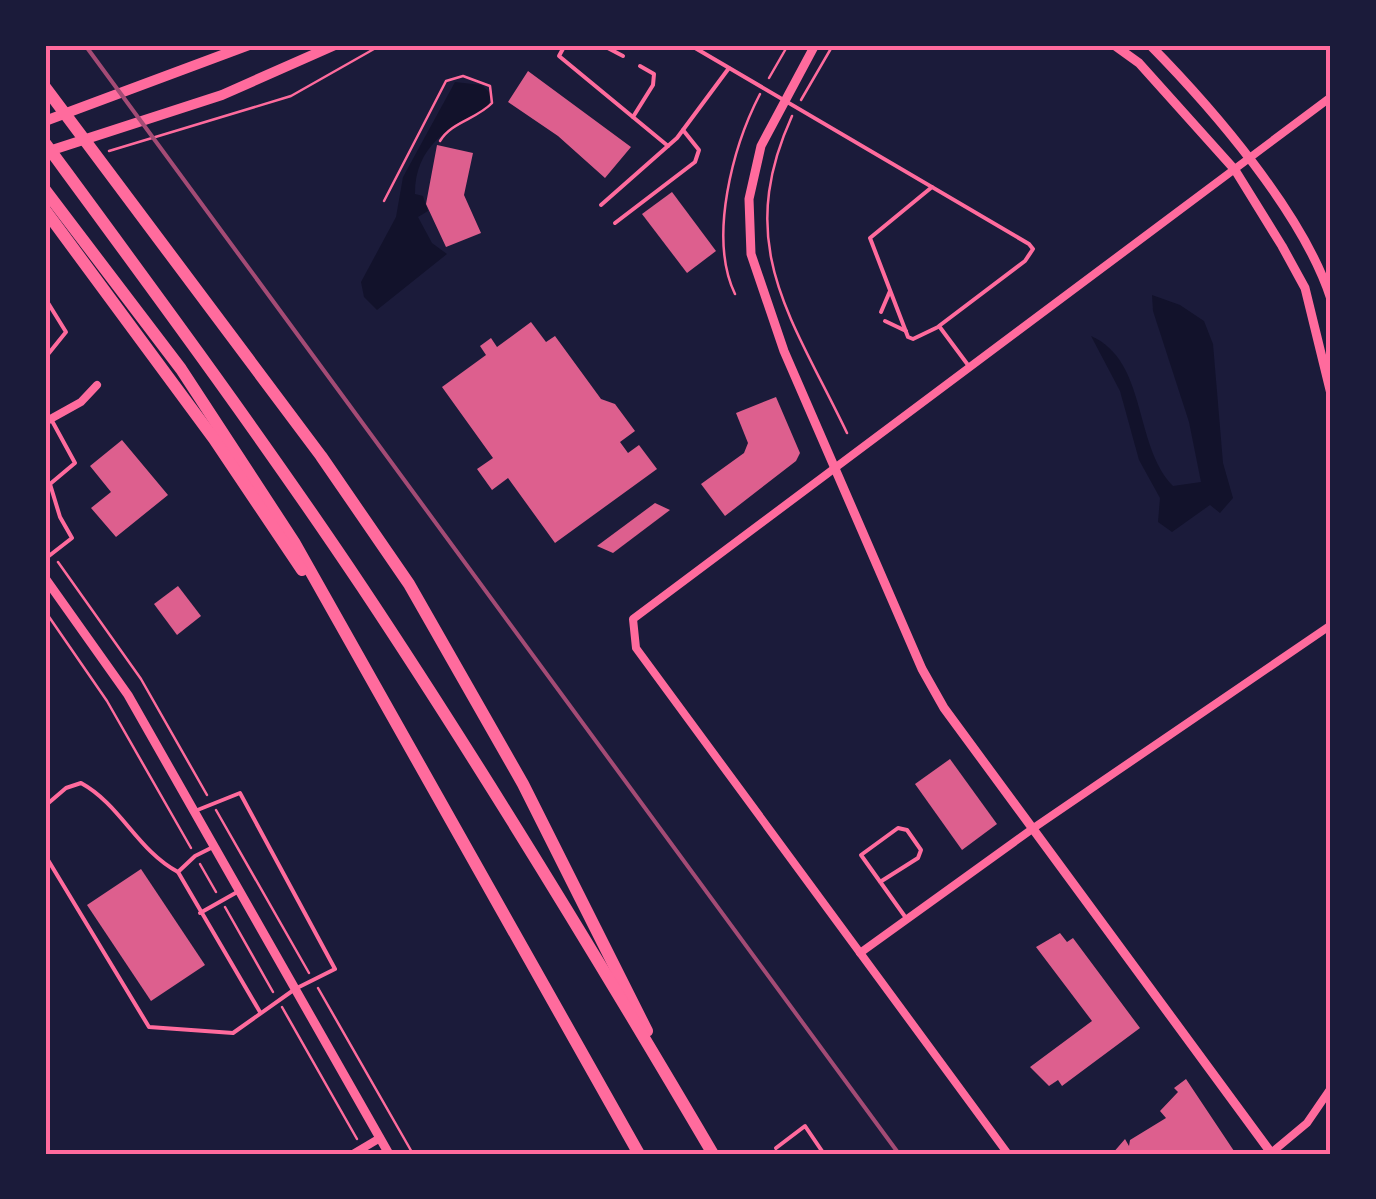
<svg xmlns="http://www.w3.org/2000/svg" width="1376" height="1199" font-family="Bitter,serif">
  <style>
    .water { fill: #12122b }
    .building { fill: #dd5f8e }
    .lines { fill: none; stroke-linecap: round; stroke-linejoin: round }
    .path { stroke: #ff6b9d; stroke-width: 2.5 }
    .service { stroke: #ff6b9d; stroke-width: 4 }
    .minor { stroke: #ff6b9d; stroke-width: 8 }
    .tertiary { stroke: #ff6b9d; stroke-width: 9 }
    .secondary { stroke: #ff6b9d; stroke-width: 10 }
    .motorway { stroke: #ff6b9d; stroke-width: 12 }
    .rail { stroke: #a44b75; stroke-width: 4 }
    .neatline { fill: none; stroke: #ff6b9d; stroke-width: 4 }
  </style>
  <rect width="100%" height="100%" fill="#1b1b3a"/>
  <g class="water">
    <path d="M455,82L482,85L491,94L488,108C447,127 415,147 415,194L423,196L428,211L418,217L432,243L447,254L377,310L364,297L361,282L396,217L403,177Z"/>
    <path d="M1152,295L1180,305L1204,321L1213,344L1223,463L1233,498L1220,513L1210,505L1172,532L1158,522L1160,498L1139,460L1120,391L1091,336C1148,361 1133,445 1173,486L1201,482L1189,422L1153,311Z"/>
  </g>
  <g class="building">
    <polygon points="528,71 631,147 605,178 558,136 508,102"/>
    <polygon points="437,145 473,153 464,195 481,233 446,247 426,204"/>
    <polygon points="672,192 716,251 687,273 642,214"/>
    <polygon points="531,322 546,342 555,336 601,399 615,404 635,431 620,442 628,453 639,445 657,469 555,543 508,478 492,490 477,469 493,458 442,387 486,355 480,346 491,338 497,347"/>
    <polygon points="776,397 800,453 796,461 725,516 701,484 744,453 748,443 736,413"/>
    <polygon points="122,440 168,495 116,537 91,508 111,492 90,466"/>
    <polygon points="655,503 670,510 613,553 597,546"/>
    <polygon points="178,586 201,616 177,635 154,604"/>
    <polygon points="950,759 997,824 962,850 915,784"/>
    <polygon points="141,869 205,965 151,1001 87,905"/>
    <polygon points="1060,933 1067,942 1073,938 1140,1028 1062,1086 1058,1080 1049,1086 1030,1067 1092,1021 1036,947"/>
    <polygon points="1186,1079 1236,1154 1112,1154 1125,1139 1129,1146 1130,1140 1166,1118 1160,1111 1178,1092 1174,1088"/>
  </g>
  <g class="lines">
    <g class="path">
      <polyline points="769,78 788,45"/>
      <polyline points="801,100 833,45"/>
      <path d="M792,116C733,246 791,316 847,433"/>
      <polyline points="109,151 291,96 381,45"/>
      <path d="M384,201L446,81L463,76L490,86L492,103C477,119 451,122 440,141"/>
      <path d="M735,294C708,238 733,146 760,94"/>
      <polyline points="58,562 141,679 207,795"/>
      <polyline points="45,611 107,701 191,848"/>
      <polyline points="216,810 309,973"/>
      <polyline points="200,864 216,892"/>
      <polyline points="225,907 273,992"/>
      <polyline points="318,988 413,1154"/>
      <polyline points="282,1007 357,1139"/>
    </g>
    <g class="service">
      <polyline points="565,45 559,56 668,146"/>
      <polyline points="602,45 623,56"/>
      <polyline points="690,45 1029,244 1033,249 1025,261 939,326 968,365"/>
      <polyline points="633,117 653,85 654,74 640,66"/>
      <polyline points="932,187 870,238 908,337 913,339 938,327"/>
      <polyline points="601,205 677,138 729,68"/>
      <polyline points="615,223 695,162 699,150 683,130"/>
      <polyline points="45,298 66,332 45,358"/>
      <polyline points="881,312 890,291"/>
      <polyline points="885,321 906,331"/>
      <polyline points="45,559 72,538 60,517 50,484 75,463 51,419"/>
      <path d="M45,806L66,788L81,783C121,805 137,850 178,872L260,1012"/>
      <polyline points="45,855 149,1027 233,1033 295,989 335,969 240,793 195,811"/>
      <polyline points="178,872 195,856 213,847"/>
      <polyline points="880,882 918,858 921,850 907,830 898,828 861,855 906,918"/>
      <polyline points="200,913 239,891"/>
      <polyline points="776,1148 805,1126 824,1154"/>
    </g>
    <g class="minor">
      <polyline points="45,422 81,402 97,385"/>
      <polyline points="860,953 1035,827 1331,625"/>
      <polyline points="1271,1153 1307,1123 1331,1088"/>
      <polyline points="353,1154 380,1138"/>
      <polyline points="1008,1154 636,648 633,619 1331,97"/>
    </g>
    <g class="tertiary">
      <polyline points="815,45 761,146 749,199 751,254 784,351 922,669 944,708 1272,1154"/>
      <polyline points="1114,45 1139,63 1235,170 1282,246 1305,288 1331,394"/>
      <path d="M1150,45C1213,109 1303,213 1331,299"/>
      <polyline points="45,578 128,695 389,1154"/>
    </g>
    <g class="secondary">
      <polyline points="45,121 249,45"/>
      <polyline points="46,152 222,95 335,45"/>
    </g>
    <g class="motorway">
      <polyline points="45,87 321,456 409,584 523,784 647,1031"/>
      <path d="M45,143C153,290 261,436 362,587C485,772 600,962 713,1154"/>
      <polyline points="45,190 181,369 294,542 639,1154"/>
      <polyline points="45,210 214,439 302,570"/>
    </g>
    <polyline class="rail" points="85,45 899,1154"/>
  </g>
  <rect width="1376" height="1199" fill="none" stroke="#1b1b3a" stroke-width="95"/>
  <rect x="48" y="48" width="1280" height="1104" class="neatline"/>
</svg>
